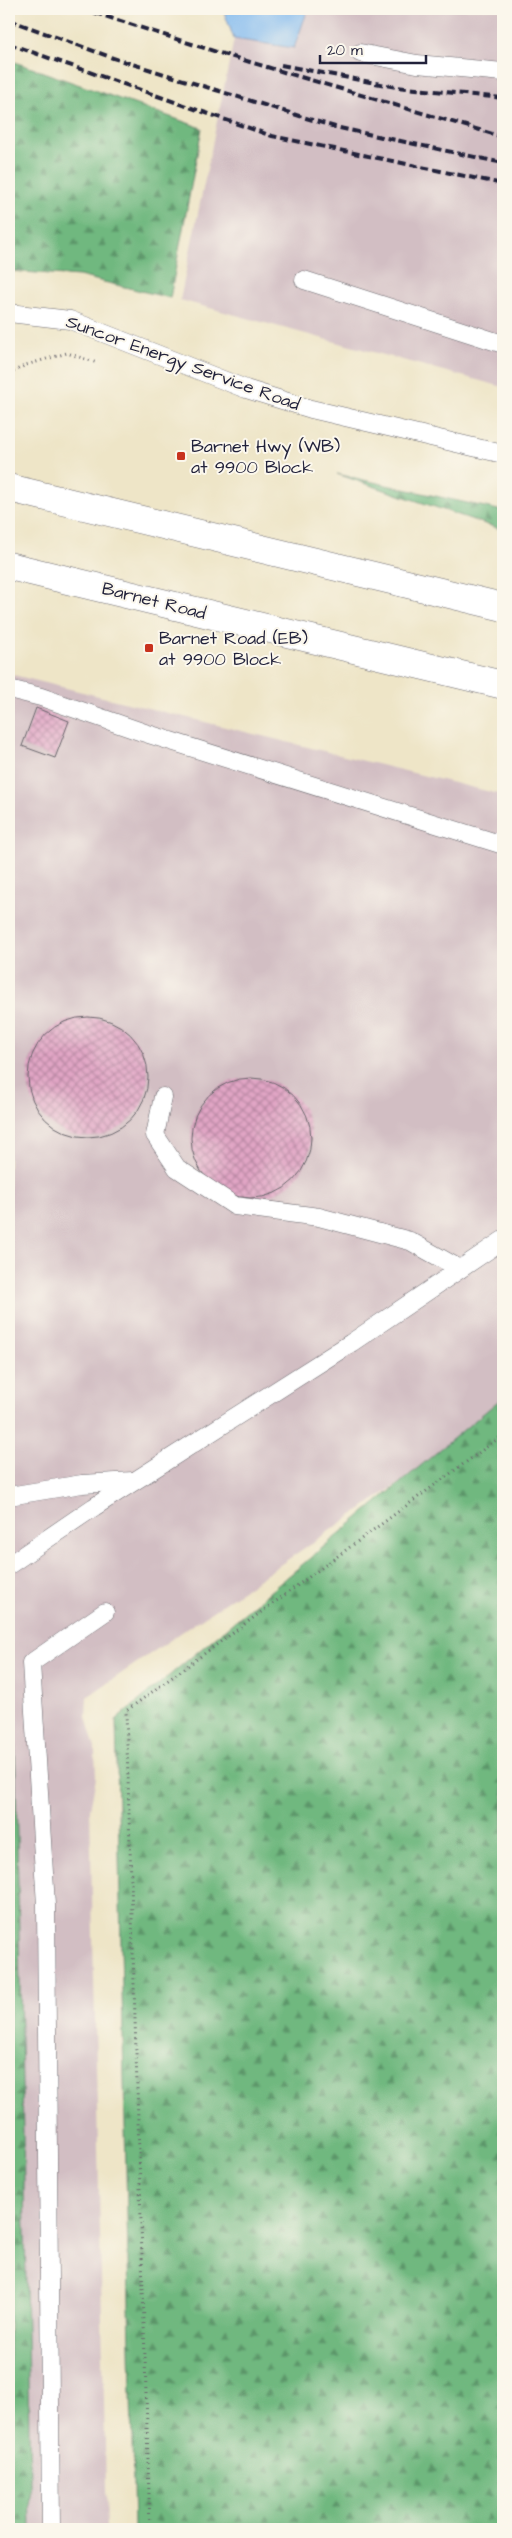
<svg xmlns="http://www.w3.org/2000/svg" width="512" height="2538" font-family="'Architects Daughter',sans-serif">
  <style>
    .industrial { fill: #d2bec3 }
    .forest { fill: url(#forest-firs); stroke: #496d5d }
    .water { fill: #7eb8ef; stroke: #506d95 }
    .building { fill: url(#building-cross-hatch) }
    .lines { fill: none; stroke-linecap: round; stroke-linejoin: round }
    .service-casing { stroke: #69666c; stroke-width: 19 }
    .primary-casing { stroke: #69666c; stroke-width: 29 }
    .path { stroke: #69666c; stroke-width: 3; stroke-dasharray: 1 4; stroke-linecap: butt }
    .service { stroke: #fff; stroke-width: 18 }
    .primary { stroke: #fff; stroke-width: 28 }
    .rail { stroke: #22223b; stroke-width: 4; stroke-dasharray: 8 4; stroke-linecap: butt }
    .poi-dot { fill: #c8321e; stroke: #fbf7ec; stroke-width: 2 }
    .labels { text-anchor: middle; dominant-baseline: central; stroke-width: 4; stroke-linejoin: round; paint-order: stroke }
    .street-label { font-size: 18px; fill: #22223b; stroke: #fbf7ec }
    .poi-label { font-size: 18px; fill: #22223b; stroke: #fbf7ec; text-anchor: start }
  </style>
  <defs>
    <pattern id="forest-firs" width="22" height="20" patternUnits="userSpaceOnUse" patternTransform="scale(1.25)"><rect width="22" height="20" fill="#70b87f"/><path d="M5 1l3.5 6h-7zM16 11l3.5 6h-7z" fill="#5c9569"/></pattern>
    <pattern id="building-cross-hatch" width="8" height="8" patternUnits="userSpaceOnUse" patternTransform="scale(1.25)"><rect width="8" height="8" fill="#e1a5c5"/><path d="M0 0l8 8M0 8l8-8" fill="none" stroke="#b686a1"/></pattern>
  </defs>
  <rect width="100%" height="100%" fill="#fbf7ec"/>
  <filter id="ink" filterUnits="userSpaceOnUse"><feTurbulence type="fractalNoise" baseFrequency=".02" numOctaves="2"/><feDisplacementMap in="SourceGraphic" scale="10" xChannelSelector="R" yChannelSelector="G"/><feConvolveMatrix kernelMatrix="1 2 1 2 8 2 1 2 1" color-interpolation-filters="sRGB"/></filter>
  <filter id="wash" filterUnits="userSpaceOnUse"><feTurbulence type="fractalNoise" baseFrequency=".0096" numOctaves="4" result="noise"/><feDisplacementMap in="SourceGraphic" scale="20" xChannelSelector="R" yChannelSelector="G"/><feGaussianBlur stdDeviation="1.12" result="paint"/><feColorMatrix in="noise" values="0 0 0 0 0 0 0 0 0 0 0 0 0 0 0 0 0 1.4 0 .05"/><feComposite in="paint" operator="in"/></filter>
  <g filter="url(#wash)">
    <rect width="100%" height="100%" fill="#eee5c7"/>
    <g class="industrial">
      <polygon points="244,9 503,9 503,387 180,300 234,39"/>
      <polygon points="9,674 503,795 503,1412 87,1697 86,1717 95,1748 96,1778 90,1809 107,2529 9,2529"/>
    </g>
    <g class="forest">
      <polygon points="9,60 202,128 170,298 79,276 9,271"/>
      <polygon points="337,474 503,511 503,530"/>
      <polygon points="503,1397 503,2529 134,2529 116,1720"/>
      <polygon points="9,1736 15,1736 31,2529 9,2529"/>
    </g>
    <polygon class="water" points="223,9 308,9 294,48 234,39"/>
    <g id="blocks">
      <g class="building">
        <polygon points="36,708 69,721 55,758 22,746"/>
        <circle cx="88" cy="1077" r="60"/>
        <circle cx="251" cy="1138" r="60"/>
      </g>
    </g>
  </g>
  <g filter="url(#ink)">
    <use href="#blocks" fill-opacity="0" stroke="#69666c" stroke-width="1"/>
    <g class="lines">
      <g class="service-casing">
        <g id="service">
          <polyline points="360,53 417,64 503,72"/>
          <polyline points="304,280 503,344"/>
          <polyline points="9,313 70,320 246,389 311,409 503,454"/>
          <polyline points="9,689 41,697 142,732 503,845"/>
          <polyline points="163,1097 155,1135 177,1168 235,1206 319,1217 410,1241 460,1269"/>
          <polyline points="9,1496 82,1484 133,1481"/>
          <polyline points="9,1565 94,1507 351,1343 503,1240"/>
          <polyline points="51,2529 46,1905 31,1663 105,1612"/>
        </g>
      </g>
      <g class="primary-casing">
        <g id="primary">
          <polyline points="9,488 503,607"/>
          <polyline points="9,566 503,685"/>
        </g>
      </g>
      <g class="path">
        <polyline points="9,374 26,365 67,353 97,363"/>
        <polyline points="150,2529 126,1711 503,1435"/>
      </g>
      <use href="#service" class="service"/>
      <use href="#primary" class="primary"/>
      <g class="rail">
        <polyline points="83,9 223,54 503,137"/>
        <polyline points="9,20 113,58 335,127 503,163"/>
        <polyline points="9,44 272,136 503,184"/>
        <polyline points="281,65 396,87 503,98"/>
      </g>
    </g>
  </g>
  <g class="poi-dot">
    <rect x="176" y="451" width="10" height="10" rx="2.5"/>
    <rect x="144" y="643" width="10" height="10" rx="2.5"/>
  </g>
  <g class="labels">
    <g class="street-label">
      <text transform="translate(183 363) rotate(20)">Suncor Energy Service Road</text>
      <text transform="translate(154 601) rotate(14)">Barnet Road</text>
    </g>
    <g class="poi-label">
      <text x="191" y="446">Barnet Hwy (WB)<tspan x="191" dy="21">at 9900 Block</tspan></text>
      <text x="159" y="638">Barnet Road (EB)<tspan x="159" dy="21">at 9900 Block</tspan></text>
    </g>
  </g>
  <rect width="512" height="2538" fill="none" stroke="#fbf7ec" stroke-width="30"/>
  <path d="M320 55v8h106v-8" fill="none" stroke="#22223b" stroke-width="2.5"/>
  <text x="327" y="55" font-size="15" fill="#22223b" stroke="#fbf7ec" stroke-width="4" paint-order="stroke">20 m</text>
</svg>
